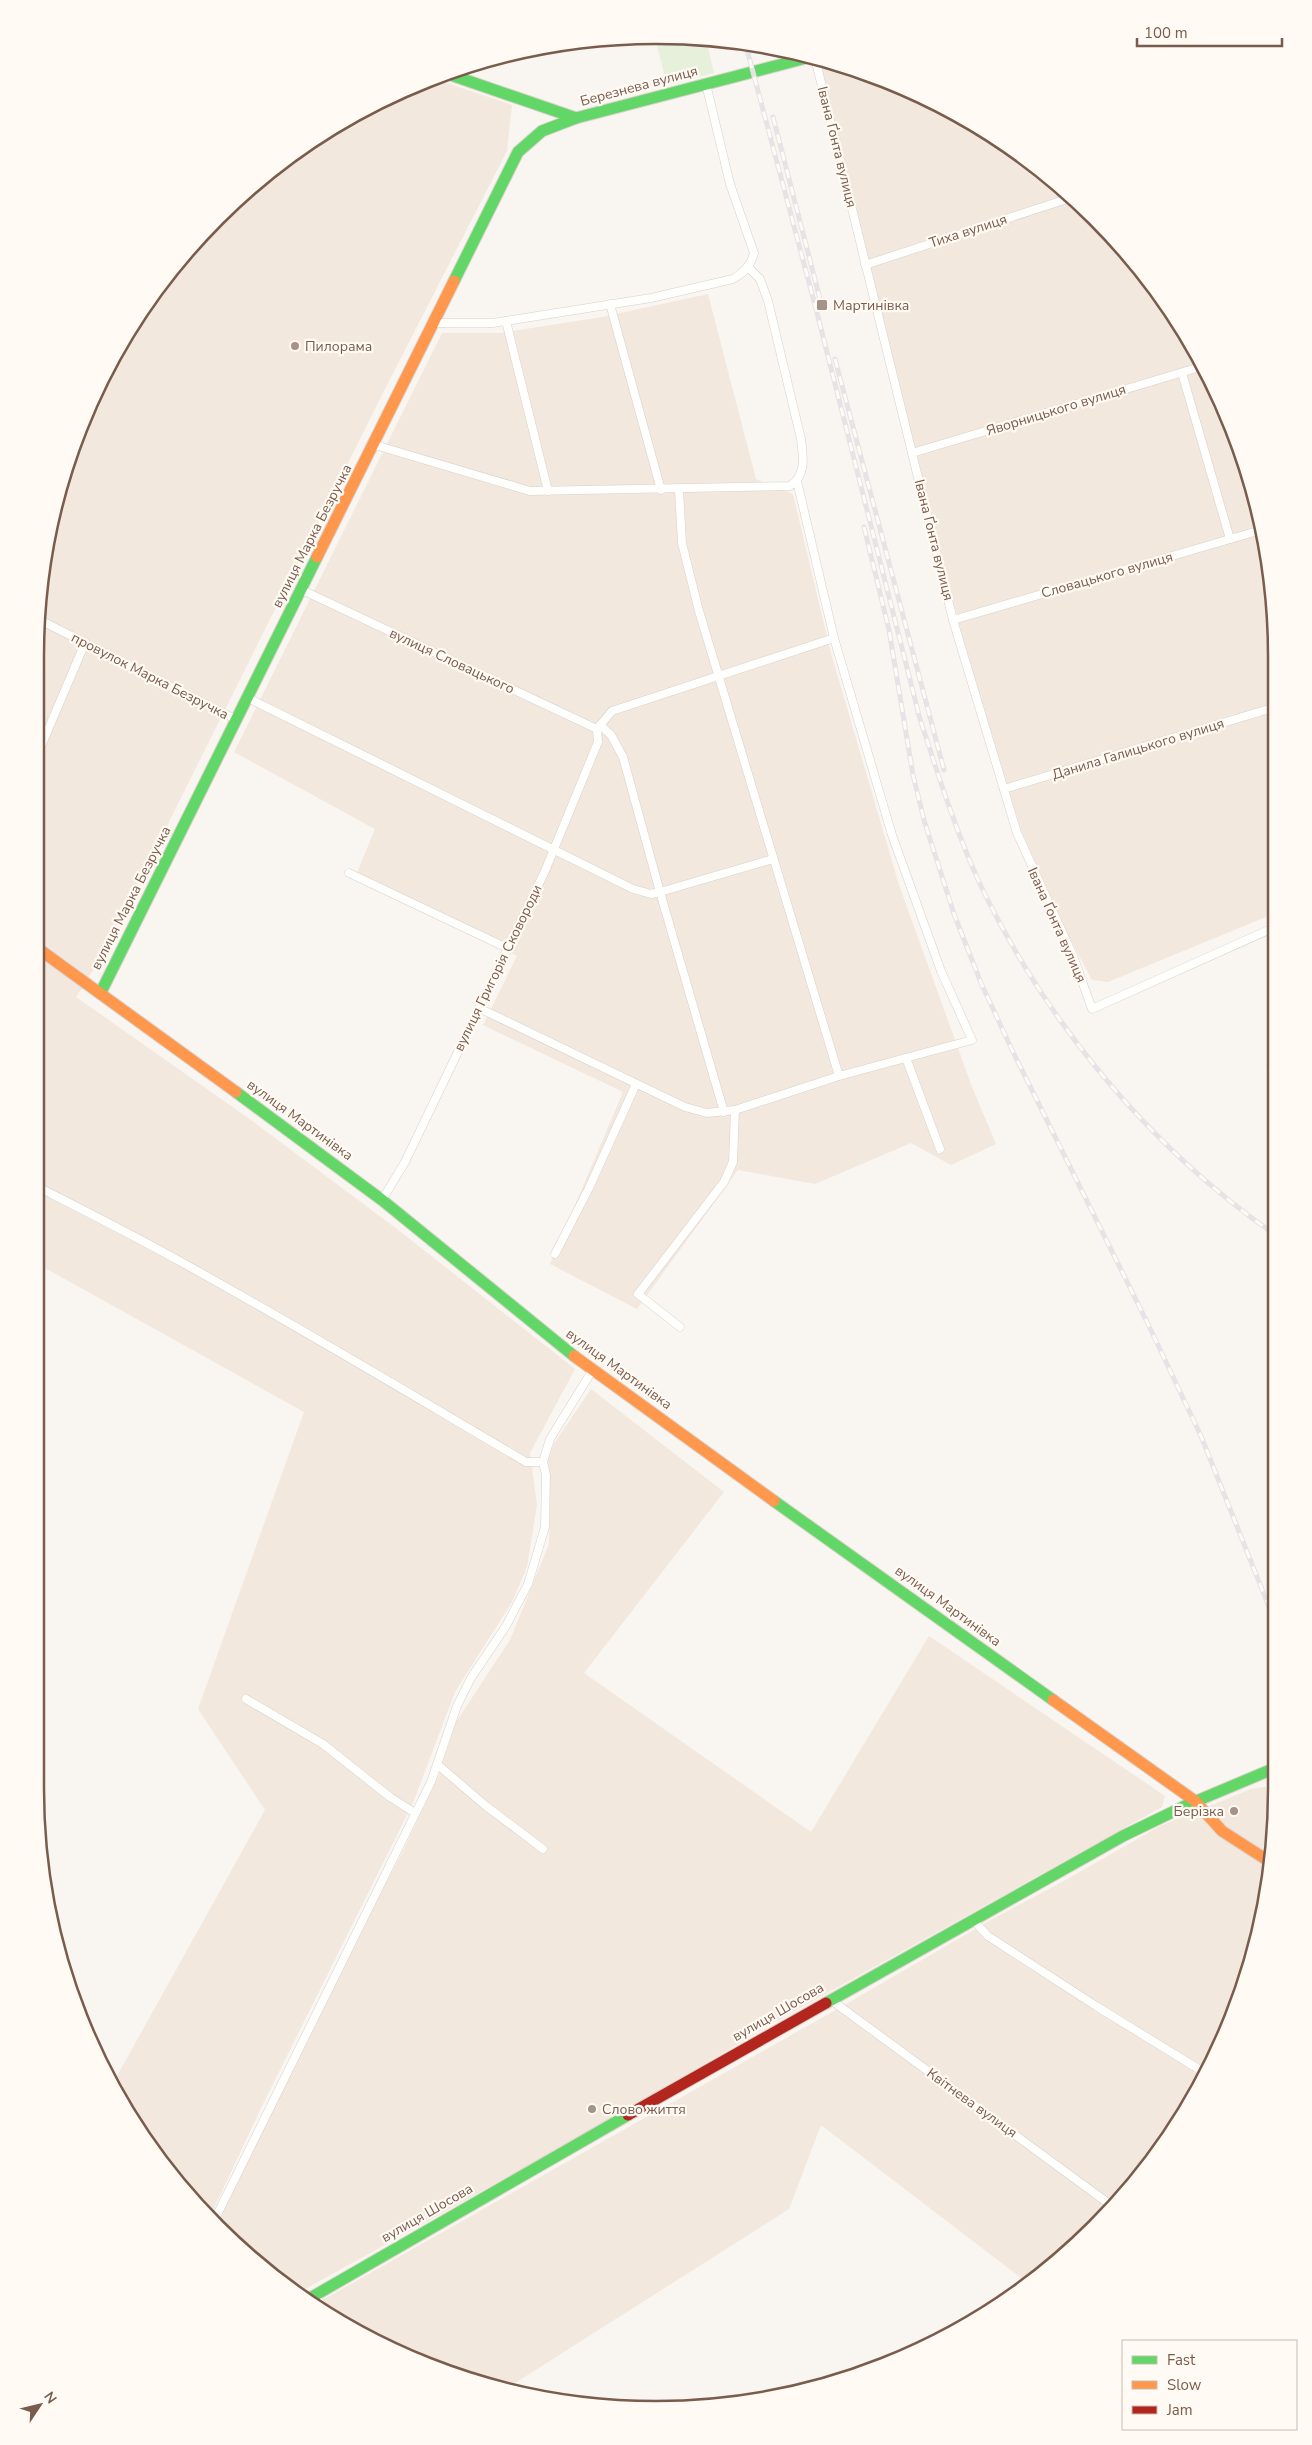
<svg xmlns="http://www.w3.org/2000/svg" width="1312" height="2445" font-family="'Nunito Sans',sans-serif">
  <style>
    .residential { fill: #f2e8de }
    .green { fill: #e7f0db }
    .lines { fill: none; stroke-linecap: round; stroke-linejoin: round }
    .street-casing { stroke: #d7d1cb; stroke-width: 9 }
    .fast-casing { stroke: #d9d2cb; stroke-width: 13 }
    .slow-casing { stroke: #d9d2cb; stroke-width: 13 }
    .jam-casing { stroke: #d9d2cb; stroke-width: 13 }
    .street { stroke: #fefefd; stroke-width: 8 }
    .fast { stroke: #63d668; stroke-width: 11 }
    .slow { stroke: #ff974d; stroke-width: 11 }
    .jam { stroke: #b3261e; stroke-width: 11 }
    .rail-casing { stroke: #e6e3e7; stroke-width: 5 }
    .rail { stroke: #fffaf3; stroke-width: 3; stroke-dasharray: 9; stroke-linecap: butt }
    .poi-dot { fill: #a69286; stroke: #fffaf3; stroke-width: 2 }
    .labels { text-anchor: middle; dominant-baseline: central; stroke-width: 4.5; stroke-linejoin: round; paint-order: stroke }
    .street-label { font-size: 14px; fill: #7a5c4d; stroke: #fffaf3 }
    .poi-label { font-size: 14px; fill: #7a5c4d; stroke: #fffaf3; text-anchor: start }
    .rim { fill: none; stroke: #7a5c4d; stroke-width: 2.5 }
  </style>
  <rect width="100%" height="100%" fill="#f9f5f0"/>
  <g class="residential">
    <polygon points="838,64 855,68 966,118 1095,217 1173,311 1244,456 1272,575 1273,914 1108,982 1092,980 1055,911 1021,830 960,630 821,68"/>
    <polygon points="435,79 512,105 507,151 386,387 101,958 76,997 251,1120 397,1229 575,1369 530,1453 537,1505 527,1567 512,1602 455,1692 413,1803 262,2106 210,2217 164,2167 118,2099 112,2085 265,1810 198,1709 304,1412 36,1263 36,616 56,495 118,346 189,247 278,164 381,99"/>
    <polygon points="708,294 756,479 793,494 831,653 899,885 972,1087 996,1144 951,1165 911,1143 815,1184 738,1170 637,1309 550,1264 623,1092 483,1025 517,956 356,875 375,829 234,752 442,333 500,333 602,317"/>
    <polygon points="591,1389 724,1492 584,1673 811,1832 929,1636 1165,1796 1162,1807 775,2022 593,2130 296,2294 246,2256 217,2224 337,1975 403,1851 439,1775 456,1722 510,1640 549,1544 550,1495 546,1464 555,1442"/>
    <polygon points="1276,1785 1276,1829 1256,1950 1194,2099 1148,2167 1066,2256 1029,2284 821,2125 789,2209 504,2390 418,2363 312,2306 848,2003 989,1921 1062,1882 1160,1826 1251,1789"/>
  </g>
  <polygon class="green" points="655,38 706,39 714,73 667,85"/>
  <g class="lines">
    <g class="street-casing">
      <g id="street">
        <polyline points="815,58 953,620 1017,833 1073,956 1092,1009 1273,928"/>
        <polyline points="865,265 1070,198"/>
        <polyline points="610,304 661,490"/>
        <polyline points="506,321 548,491"/>
        <path d="M435,323H493L651,298L733,279C744,272 751,266 754,253L730,184L706,84"/>
        <polyline points="1182,373 1230,539"/>
        <path d="M375,445L530,491L790,486C807,475 803,456 801,439L768,301L760,279L748,267"/>
        <polyline points="912,453 1200,367"/>
        <polyline points="679,490 682,543 699,611 839,1076"/>
        <polyline points="302,590 597,729 612,711 834,638"/>
        <polyline points="36,618 237,720"/>
        <polyline points="953,620 1261,530"/>
        <polyline points="248,698 633,889 651,894 660,892 773,859"/>
        <polyline points="600,725 611,735 623,757 660,892 724,1112"/>
        <polyline points="36,758 85,643"/>
        <polyline points="1004,789 1272,708"/>
        <polyline points="349,873 507,948"/>
        <polyline points="479,1008 685,1107 707,1113 735,1110 839,1076 972,1040 941,971 892,835 834,638 797,481"/>
        <polyline points="906,1058 940,1149"/>
        <path d="M36,1186C85,1211 135,1236 183,1263C299,1327 412,1395 526,1462H543"/>
        <polyline points="382,1200 405,1162 545,871 598,742 597,729"/>
        <polyline points="555,1254 589,1188 636,1084"/>
        <polyline points="680,1327 638,1294 724,1182 733,1162 735,1110"/>
        <polyline points="246,1699 323,1744 390,1797 415,1813"/>
        <polyline points="438,1765 486,1806 543,1849"/>
        <polyline points="973,1920 988,1936 1096,2006 1205,2073"/>
        <polyline points="831,2000 1112,2206"/>
        <polyline points="214,2221 431,1782 457,1706 471,1678 506,1626 528,1584 545,1527 546,1475 543,1462 550,1439 592,1371"/>
        <polyline points="313,2296 338,2320"/>
      </g>
    </g>
    <g class="fast-casing">
      <g id="fast">
        <polyline points="448,74 576,118 810,57"/>
        <polyline points="454,281 518,152 542,131 576,118"/>
        <polyline points="101,992 317,557"/>
        <polyline points="236,1092 382,1200 574,1356"/>
        <polyline points="774,1501 1053,1700"/>
        <polyline points="826,2003 1123,1836 1187,1805 1275,1768"/>
        <polyline points="305,2301 628,2115"/>
      </g>
    </g>
    <g class="slow-casing">
      <g id="slow">
        <polyline points="317,557 454,281"/>
        <polyline points="36,947 236,1092"/>
        <polyline points="574,1356 774,1501"/>
        <polyline points="1053,1700 1195,1801 1222,1831 1270,1862"/>
      </g>
    </g>
    <g class="jam-casing">
      <polyline id="jam" points="628,2115 826,2003"/>
    </g>
    <use href="#street" class="street"/>
    <use href="#fast" class="fast"/>
    <use href="#slow" class="slow"/>
    <use href="#jam" class="jam"/>
    <g class="rail-casing">
      <g id="rail">
        <path d="M745,42L815,305L920,719C938,774 955,829 979,882C1045,1021 1148,1146 1274,1234"/>
        <polyline points="773,117 820,299"/>
        <polyline points="835,359 944,770"/>
        <polyline points="864,527 889,630 913,775 924,820 954,914 981,983 1014,1054 1149,1326 1201,1436 1275,1622"/>
        <polyline points="1269,1065 1273,1068"/>
      </g>
    </g>
    <use href="#rail" class="rail"/>
  </g>
  <g class="poi-dot">
    <rect x="816" y="299" width="12" height="12" rx="2.5"/>
    <circle cx="295" cy="346" r="5"/>
    <circle cx="1234" cy="1811" r="5"/>
    <circle cx="592" cy="2109" r="5"/>
  </g>
  <g class="labels">
    <g class="street-label">
      <text transform="translate(639 86) rotate(-15)">Березнева вулиця</text>
      <text transform="translate(837 147) rotate(76)">Івана Ґонта вулиця</text>
      <text transform="translate(968 231) rotate(-18)">Тиха вулиця</text>
      <text transform="translate(1056 410) rotate(-17)">Яворницького вулиця</text>
      <text transform="translate(312 536) rotate(-63)">вулиця Марка Безручка</text>
      <text transform="translate(934 540) rotate(76)">Івана Ґонта вулиця</text>
      <text transform="translate(1107 575) rotate(-16)">Словацького вулиця</text>
      <text transform="translate(452 661) rotate(25)">вулиця Словацького</text>
      <text transform="translate(150 676) rotate(27)">провулок Марка Безручка</text>
      <text transform="translate(1138 749) rotate(-17)">Данила Галицького вулиця</text>
      <text transform="translate(131 898) rotate(-63)">вулиця Марка Безручка</text>
      <text transform="translate(1057 925) rotate(66)">Івана Ґонта вулиця</text>
      <text transform="translate(498 968) rotate(-64)">вулиця Григорія Сковороди</text>
      <text transform="translate(300 1120) rotate(36)">вулиця Мартинівка</text>
      <text transform="translate(619 1369) rotate(36)">вулиця Мартинівка</text>
      <text transform="translate(948 1606) rotate(36)">вулиця Мартинівка</text>
      <text transform="translate(778 2012) rotate(-30)">вулиця Шосова</text>
      <text transform="translate(972 2103) rotate(36)">Квітнева вулиця</text>
      <text transform="translate(427 2213) rotate(-30)">вулиця Шосова</text>
    </g>
    <g class="poi-label">
      <text x="833" y="305">Мартинівка</text>
      <text x="305" y="346">Пилорама</text>
      <text x="1224" y="1811" text-anchor="end">Берізка</text>
      <text x="602" y="2109">Слово життя</text>
    </g>
  </g>
  <path d="M0 0H1312V2445H0ZM656 44H656A612 612 0 0 1 1268 656V1789A612 612 0 0 1 656 2401H656A612 612 0 0 1 44 1789V656A612 612 0 0 1 656 44Z" fill="#fffaf3" fill-rule="evenodd"/>
  <path class="rim" d="M656 44H656A612 612 0 0 1 1268 656V1789A612 612 0 0 1 656 2401H656A612 612 0 0 1 44 1789V656A612 612 0 0 1 656 44Z"/>
  <rect x="1122" y="2340" width="175" height="90" fill="#fffaf3" stroke="#cabbb1"/>
  <rect x="1132" y="2356" width="25" height="8" fill="#63d668" stroke="#cabbb1"/>
  <text x="1167" y="2365" font-size="15" fill="#7a5c4d">Fast</text>
  <rect x="1132" y="2381" width="25" height="8" fill="#ff974d" stroke="#cabbb1"/>
  <text x="1167" y="2390" font-size="15" fill="#7a5c4d">Slow</text>
  <rect x="1132" y="2406" width="25" height="8" fill="#b3261e" stroke="#cabbb1"/>
  <text x="1167" y="2415" font-size="15" fill="#7a5c4d">Jam</text>
  <g transform="translate(40 2405) rotate(55)" stroke="#fffaf3" stroke-width="4" paint-order="stroke">
  <path d="M0-4L9 19L0 12L-9 19Z" fill="#7a5c4d"/>
  <text y="-8" font-size="14" font-weight="bold" text-anchor="middle" fill="#7a5c4d">N</text>
  </g>
  <path d="M1137 38v8h145v-8" fill="none" stroke="#7a5c4d" stroke-width="2.5"/>
  <text x="1144" y="38" font-size="15" fill="#7a5c4d" stroke="#fffaf3" stroke-width="4" paint-order="stroke">100 m</text>
</svg>
